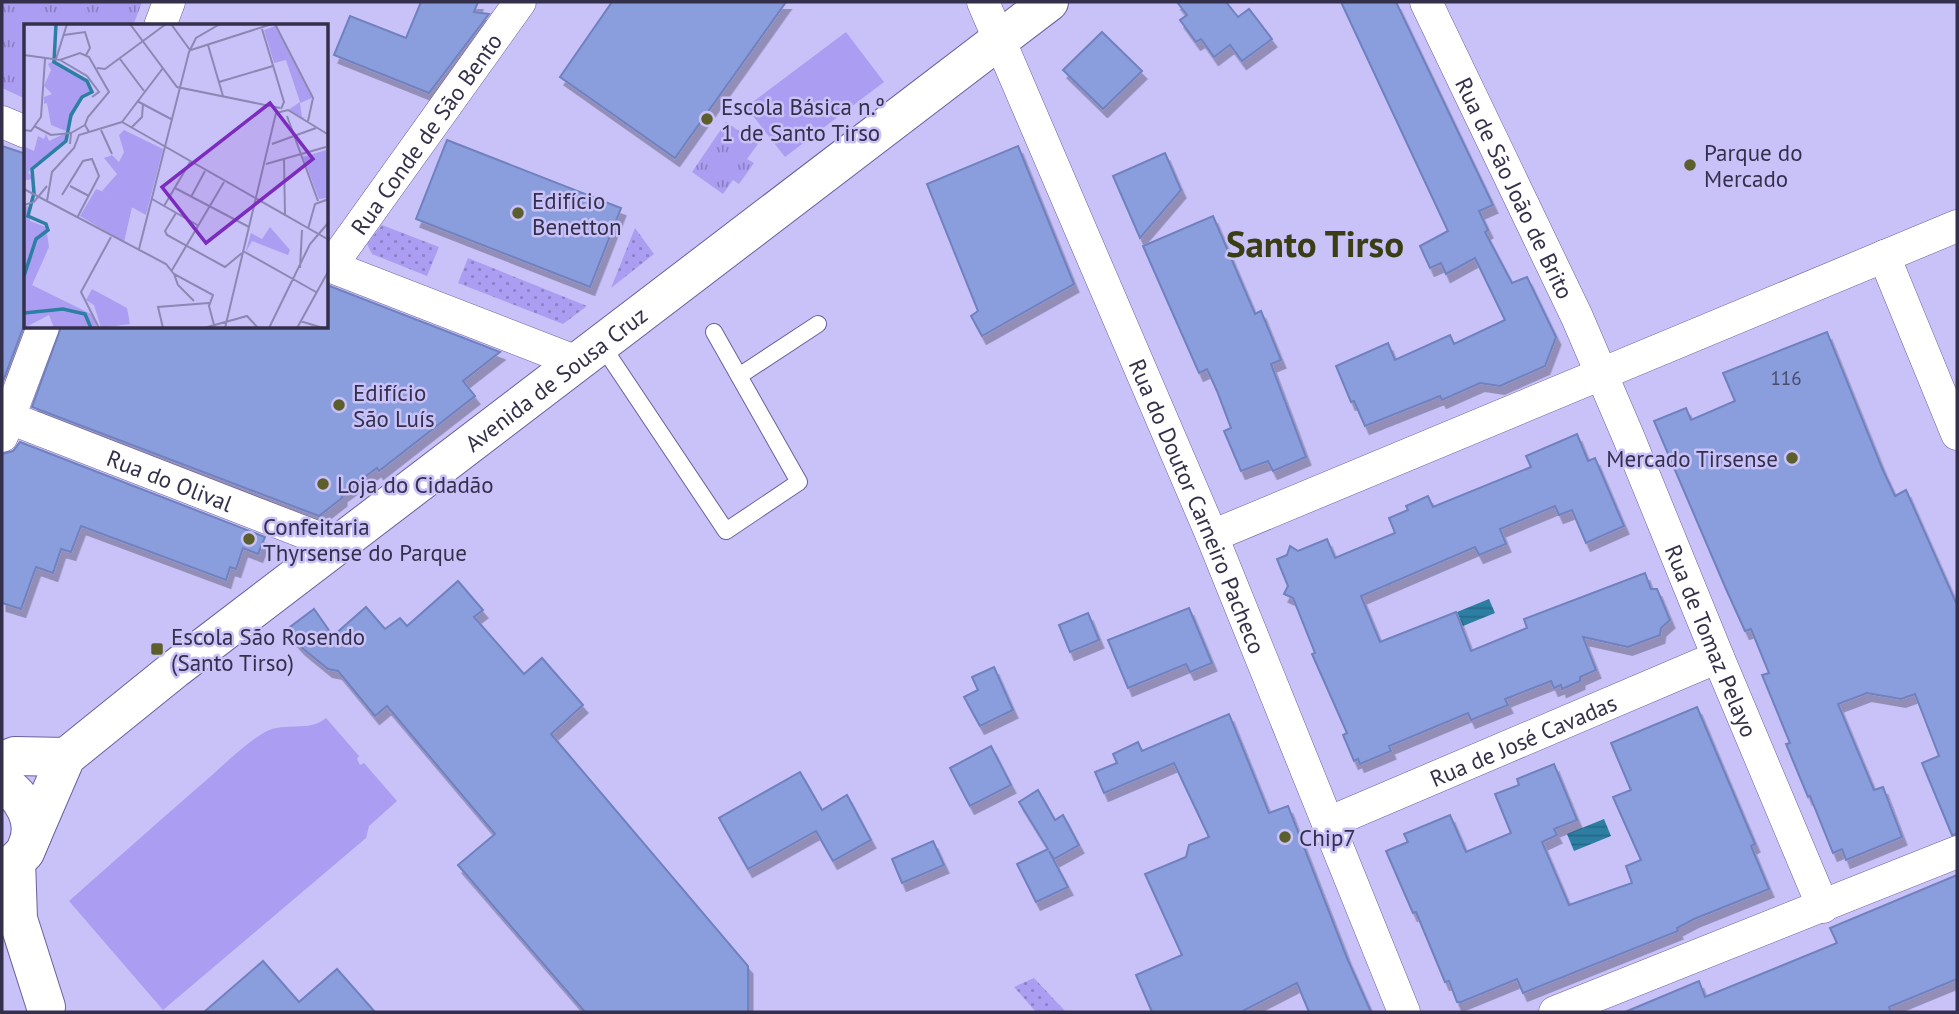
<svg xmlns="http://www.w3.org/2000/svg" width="1959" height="1014" font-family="'PT Sans',sans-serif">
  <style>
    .grass { fill: url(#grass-dots) }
    .park { fill: url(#park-tufts) }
    .garden { fill: #ab9df1 }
    .water { fill: url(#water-rules) }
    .building { fill: #8a9ddd; stroke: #6f81be; stroke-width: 2; filter: url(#shadow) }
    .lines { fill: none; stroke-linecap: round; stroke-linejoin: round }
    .service-casing { stroke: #6b609e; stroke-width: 18 }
    .minor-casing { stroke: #6b609e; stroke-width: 33 }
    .tertiary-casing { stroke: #6b609e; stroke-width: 40 }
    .secondary-casing { stroke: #6b609e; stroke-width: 40 }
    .service { stroke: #fff; stroke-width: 16 }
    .minor { stroke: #fff; stroke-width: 32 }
    .tertiary { stroke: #fff; stroke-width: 38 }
    .secondary { stroke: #fff; stroke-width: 38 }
    .poi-dot { fill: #5c5e2b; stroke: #c9c2f9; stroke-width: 2.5 }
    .labels { text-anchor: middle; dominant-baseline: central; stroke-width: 5; stroke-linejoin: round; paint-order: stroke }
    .number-label { font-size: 19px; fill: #4a4a6f }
    .poi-label { font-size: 23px; fill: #342f4a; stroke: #c9c2f9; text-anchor: start }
    .street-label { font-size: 23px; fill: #342f4a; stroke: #c9c2f9 }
    .town-label { font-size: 37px; font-weight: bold; fill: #3b3d14; stroke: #c9c2f9 }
    .inset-river { fill: none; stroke: #2c7fa3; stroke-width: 3.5 }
    .inset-road { fill: none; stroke: #8d87b3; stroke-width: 2 }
    .view { fill: #7b2cbf; fill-opacity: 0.15; stroke: #7b2cbf; stroke-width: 3.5 }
    .inset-edge { fill: none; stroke: #342f4a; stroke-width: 3.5 }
  </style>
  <defs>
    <pattern id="grass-dots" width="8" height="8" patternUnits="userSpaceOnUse" patternTransform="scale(1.75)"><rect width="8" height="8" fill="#ab9df1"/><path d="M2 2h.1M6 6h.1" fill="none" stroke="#8c80c5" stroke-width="1.8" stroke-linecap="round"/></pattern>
    <pattern id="park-tufts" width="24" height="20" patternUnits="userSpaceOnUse" patternTransform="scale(1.75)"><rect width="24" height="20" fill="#ab9df1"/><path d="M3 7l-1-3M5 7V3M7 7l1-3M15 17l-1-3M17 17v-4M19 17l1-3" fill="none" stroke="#8c80c5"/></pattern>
    <pattern id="water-rules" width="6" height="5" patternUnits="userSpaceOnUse" patternTransform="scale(1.75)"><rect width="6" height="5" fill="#2c7fa3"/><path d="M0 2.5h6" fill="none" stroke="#266887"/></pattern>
    <filter id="shadow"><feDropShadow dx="4.5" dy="8" stdDeviation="0" flood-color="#0004"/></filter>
  </defs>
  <rect width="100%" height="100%" fill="#c9c2f9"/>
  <g class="grass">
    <polygon points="382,225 439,247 427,276 372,254 367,244"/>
    <polygon points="635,228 654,254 611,288"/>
    <polygon points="468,258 587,306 563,324 458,283"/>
    <polygon points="1034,978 1066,1012 1036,1012 1014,987"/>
  </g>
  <g class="park">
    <polygon points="2,2 142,2 133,26 26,26 26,99 2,88"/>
    <polygon points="726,122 758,144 747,159 754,163 739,184 733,180 723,194 692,172"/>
  </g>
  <g class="garden">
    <polygon points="846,32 884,82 785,157 746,107"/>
    <path d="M326,718L359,756L357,759L360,765L364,763L397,801L369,826L366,838L163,1010L69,901C114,861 158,822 203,783C223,766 243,745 265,732C286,721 308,733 326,718Z"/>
  </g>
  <g class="water">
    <polygon points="1489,599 1495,613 1463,626 1457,612"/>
    <polygon points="1604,819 1611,836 1574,851 1567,834"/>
  </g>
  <g class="building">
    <polygon points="421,2 478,2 474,12 489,14 429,93 334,55 350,16 406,38"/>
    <polygon points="612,2 786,2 675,158 560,77"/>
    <polygon points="1177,2 1226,2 1238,17 1249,9 1272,39 1242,61 1230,45 1214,57 1201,39 1196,42 1180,20 1187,15"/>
    <polygon points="1341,2 1396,2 1493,205 1479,211 1488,230 1485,232 1512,283 1527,277 1556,337 1545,366 1500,386 1480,383 1442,400 1440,396 1365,426 1354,401 1351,402 1336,366 1388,343 1395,360 1450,335 1454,344 1505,320 1475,258 1446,274 1441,263 1430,268 1420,246 1448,231"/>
    <polygon points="1102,32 1142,71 1103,109 1063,70"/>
    <polygon points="447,140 621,208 590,287 416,219"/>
    <polygon points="2,146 26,154 26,320 2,384"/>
    <polygon points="1018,146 1074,284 982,336 971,316 978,311 927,184"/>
    <polygon points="1165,153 1181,190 1140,238 1113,176"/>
    <polygon points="1213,216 1255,314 1261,311 1281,360 1271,364 1306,457 1273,471 1268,461 1241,471 1224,431 1231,428 1217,391 1207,369 1199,373 1143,246"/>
    <polygon points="327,285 500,352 463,381 475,396 379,471 377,468 342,494 342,498 319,516 32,407 61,327 327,327"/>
    <polygon points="1827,332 1882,468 1895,496 1906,490 1957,605 1957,834 1952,835 1922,763 1939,756 1915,694 1901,699 1867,693 1838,704 1874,790 1883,787 1902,837 1846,860 1842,849 1833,853 1810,796 1808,797 1786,744 1790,743 1762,675 1769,673 1751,629 1745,631 1726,589 1654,421 1686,408 1691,420 1735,401 1723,373"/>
    <polygon points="1577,434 1588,461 1595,458 1624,526 1586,543 1572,510 1559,515 1555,506 1500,529 1506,544 1479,555 1475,547 1361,596 1380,642 1456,612 1471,651 1527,628 1524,619 1645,573 1651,589 1657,589 1670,620 1661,628 1660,635 1628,647 1583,637 1596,670 1580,677 1580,681 1562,689 1561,685 1554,688 1551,681 1505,699 1508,705 1471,720 1468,713 1389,746 1391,751 1360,764 1358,759 1354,761 1343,735 1347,733 1312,654 1315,653 1293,598 1284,594 1288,586 1277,559 1287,555 1290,546 1298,551 1327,539 1335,558 1395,533 1389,518 1408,510 1406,506 1428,496 1433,507 1531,467 1526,456"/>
    <polygon points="20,442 265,537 258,554 243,548 236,569 230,567 226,580 81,526 71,552 61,549 53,573 36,567 21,609 2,603 2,454 13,451"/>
    <polygon points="458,581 483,610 474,617 524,674 542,658 583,705 551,734 748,966 748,1012 585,1012 458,865 495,834 387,706 375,716 338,671 328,669 301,647 289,634 293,631 290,627 314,609 333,636 366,607 385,629 400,618 407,626"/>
    <polygon points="1189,608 1212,663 1190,672 1186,664 1128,688 1108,640"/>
    <polygon points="1088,613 1099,640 1070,652 1059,625"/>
    <polygon points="994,667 1013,710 980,726 964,697 978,690 972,677"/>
    <polygon points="1697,707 1755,844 1751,846 1769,889 1694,919 1677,928 1678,931 1523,993 1517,979 1461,1002 1457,1002 1449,981 1445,982 1416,912 1413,913 1386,851 1408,842 1404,834 1450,815 1466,852 1511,833 1495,794 1519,785 1517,779 1554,764 1577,820 1554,829 1557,835 1542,842 1569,905 1632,883 1626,866 1641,860 1613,797 1631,790 1611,743"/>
    <polygon points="1229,714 1269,813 1288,806 1347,958 1371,1012 1309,1012 1297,983 1241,1012 1152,1012 1136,975 1182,955 1145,874 1186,857 1189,845 1209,837 1174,763 1104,793 1095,772 1117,763 1113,754 1138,742 1142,751"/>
    <polygon points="991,746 1011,785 970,806 950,768"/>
    <polygon points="800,772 822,810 847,795 871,840 833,861 816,831 748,869 719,818"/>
    <polygon points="1038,790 1055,820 1063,815 1079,845 1054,859 1049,851 1068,887 1036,902 1017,864 1048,849 1019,802"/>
    <polygon points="933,841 944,865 902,883 892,859"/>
    <polygon points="1957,875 1957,979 1889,1007 1891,1012 1625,1012 1699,981 1705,997 1837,943 1830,928"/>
    <polygon points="263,961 299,1002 337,969 375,1012 204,1012"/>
  </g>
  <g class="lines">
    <g class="service-casing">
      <g id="service">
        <polyline points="601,344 726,531 799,482 714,332"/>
        <polyline points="739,376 818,324"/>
      </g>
    </g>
    <g class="minor-casing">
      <g id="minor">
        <path id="s1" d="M983,2L1212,536L1404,1012"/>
        <path id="s2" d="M1426,2L1577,317L1628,436L1718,657L1823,907"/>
        <polyline points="160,26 169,2"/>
        <polyline points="2,122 26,132"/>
        <polyline points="1884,256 1957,434"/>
        <polyline points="327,265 577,362"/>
        <path id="s3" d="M331,266L520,2"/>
        <path id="s4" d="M2,415L337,545"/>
        <polyline points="2,436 43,327"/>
        <polyline points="1212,536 1957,226"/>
        <path id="s5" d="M1328,823L1718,657"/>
        <polyline points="1555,1012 1957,852"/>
      </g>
    </g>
    <g class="tertiary-casing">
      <polyline id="tertiary" points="33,833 25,852 16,861 18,919 46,1007"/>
    </g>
    <g class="secondary-casing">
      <g id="secondary">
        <polyline points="2,761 15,756 66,757"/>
        <path d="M2,783C23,796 38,822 27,846"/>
        <path id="s6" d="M16,861L25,852L66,757L175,669L1049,2"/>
      </g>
    </g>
    <use href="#service" class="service"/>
    <use href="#minor" class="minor"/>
    <use href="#tertiary" class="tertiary"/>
    <use href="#secondary" class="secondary"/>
  </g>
  <g class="poi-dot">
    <circle cx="707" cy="119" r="7"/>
    <circle cx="1690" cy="165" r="7"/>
    <circle cx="518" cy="213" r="7"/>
    <circle cx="339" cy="405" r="7"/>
    <circle cx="1792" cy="458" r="7"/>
    <circle cx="323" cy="484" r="7"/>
    <circle cx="249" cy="539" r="7"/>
    <rect x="150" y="642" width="14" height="14" rx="3.5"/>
    <circle cx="1285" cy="837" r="7"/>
  </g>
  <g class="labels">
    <g class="number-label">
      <text x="1786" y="378">116</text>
    </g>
    <g class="poi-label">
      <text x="721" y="106">Escola Básica n.º<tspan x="721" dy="26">1 de Santo Tirso</tspan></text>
      <text x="1704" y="152">Parque do<tspan x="1704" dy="26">Mercado</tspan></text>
      <text x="532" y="200">Edifício<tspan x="532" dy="26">Benetton</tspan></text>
      <text x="353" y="392">Edifício<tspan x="353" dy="26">São Luís</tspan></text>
      <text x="1778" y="458" text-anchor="end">Mercado Tirsense</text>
      <text x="337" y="484">Loja do Cidadão</text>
      <text x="263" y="526">Confeitaria<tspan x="263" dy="26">Thyrsense do Parque</tspan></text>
      <text x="171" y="636">Escola São Rosendo<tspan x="171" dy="26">(Santo Tirso)</tspan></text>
      <text x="1299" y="837">Chip7</text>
    </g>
    <g class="street-label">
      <text stroke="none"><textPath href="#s3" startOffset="163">Rua Conde de São Bento</textPath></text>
      <text stroke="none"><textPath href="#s2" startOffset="206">Rua de São João de Brito</textPath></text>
      <text stroke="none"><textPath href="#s6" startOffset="735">Avenida de Sousa Cruz</textPath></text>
      <text stroke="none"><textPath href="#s4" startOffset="180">Rua do Olival</textPath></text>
      <text stroke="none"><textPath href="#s1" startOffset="548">Rua do Doutor Carneiro Pacheco</textPath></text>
      <text stroke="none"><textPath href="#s2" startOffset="700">Rua de Tomaz Pelayo</textPath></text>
      <text stroke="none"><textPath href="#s5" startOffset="212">Rua de José Cavadas</textPath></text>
    </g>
    <g class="town-label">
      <text x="1315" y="243">Santo Tirso</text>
    </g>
  </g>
  <g transform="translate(24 24)">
    <rect width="304" height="304" fill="#c9c2f9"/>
    <path d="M251,2L288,74L276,79L278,93L282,94H278L264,86L276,78L262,36L250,39L240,6ZM29,37L63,57L68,67L58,73L42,107L27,101L23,79L20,80V73L28,70L20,62L27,46L24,40ZM100,106L139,125L122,191L78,167L93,150L80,134L88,131L95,138L100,128L95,111ZM42,109L41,116L4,148L9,155L2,156L0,163L1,123L10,127L14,112L20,115L22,110L25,117ZM246,203L266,226L264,231L228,217L223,226L227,229L222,226L227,209L238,215Z" fill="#ab9df1"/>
    <path d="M302,126L304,174L295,175L279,133ZM4,182L6,197L22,203L25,223L8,261L69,291L73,304H30L25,291L0,304V183Z" fill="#ab9df1"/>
    <path d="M72,165L109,179L100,218L56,192ZM68,265L103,284L106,300L77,304L70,281L62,276Z" fill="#ab9df1"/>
    <path class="inset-river" d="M0,252L12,215L24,206L22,200L4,192L10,169L8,145L42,117L47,91L58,73L68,68L63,57L30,38L32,0M0,289L39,285L61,290L67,304"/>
    <path class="inset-road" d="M106,0L153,63L256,84M147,0L166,26M251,0L289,74L284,97M238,5L260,78L257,85M40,11L61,8L66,24L62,31M184,21L199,72M167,26L248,0M0,31L36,36L56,29L65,33L85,68L64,93L61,101L65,108M32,35L43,0M96,35L120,67M36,36L63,52L75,68L68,73M73,44L81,45L142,0M195,58L249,42M113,77L147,95M252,89L264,86L305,111M263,92L294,177M98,98L305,216M98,98L139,44M10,102L27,111L47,109M107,104L118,93L119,80M0,106L7,107L17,93L21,35M77,106L88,130M46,120L47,109L61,101M248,120L292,104M260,135L261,192M242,140L302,123M46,162L65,172M151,164L225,203M0,165L142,240L150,250L189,271L185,282L190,301M38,171L59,137L68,135L75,152L53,194M167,173L181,147M128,175L175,202M23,177L28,148L50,124L55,111L98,98M0,181L10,178L23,162M140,182L166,138M152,189L141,207L143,211L201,243L218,229M284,205L291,180L305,175M115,225L165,28L172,14L196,0M219,227L292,268M276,244L278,206M148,246L200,158M150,250L154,261L170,277M276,297L299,304M75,304L57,268L87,213M139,304L134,283L185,279M180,304L223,292L234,304M201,304L252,89M245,304L286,220L305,198M273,304L305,246"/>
    <path class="view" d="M246,79L289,135L182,219L138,163Z"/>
    <rect width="304" height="304" class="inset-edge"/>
  </g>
  <rect width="1959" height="1014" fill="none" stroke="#342f4a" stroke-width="7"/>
</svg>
